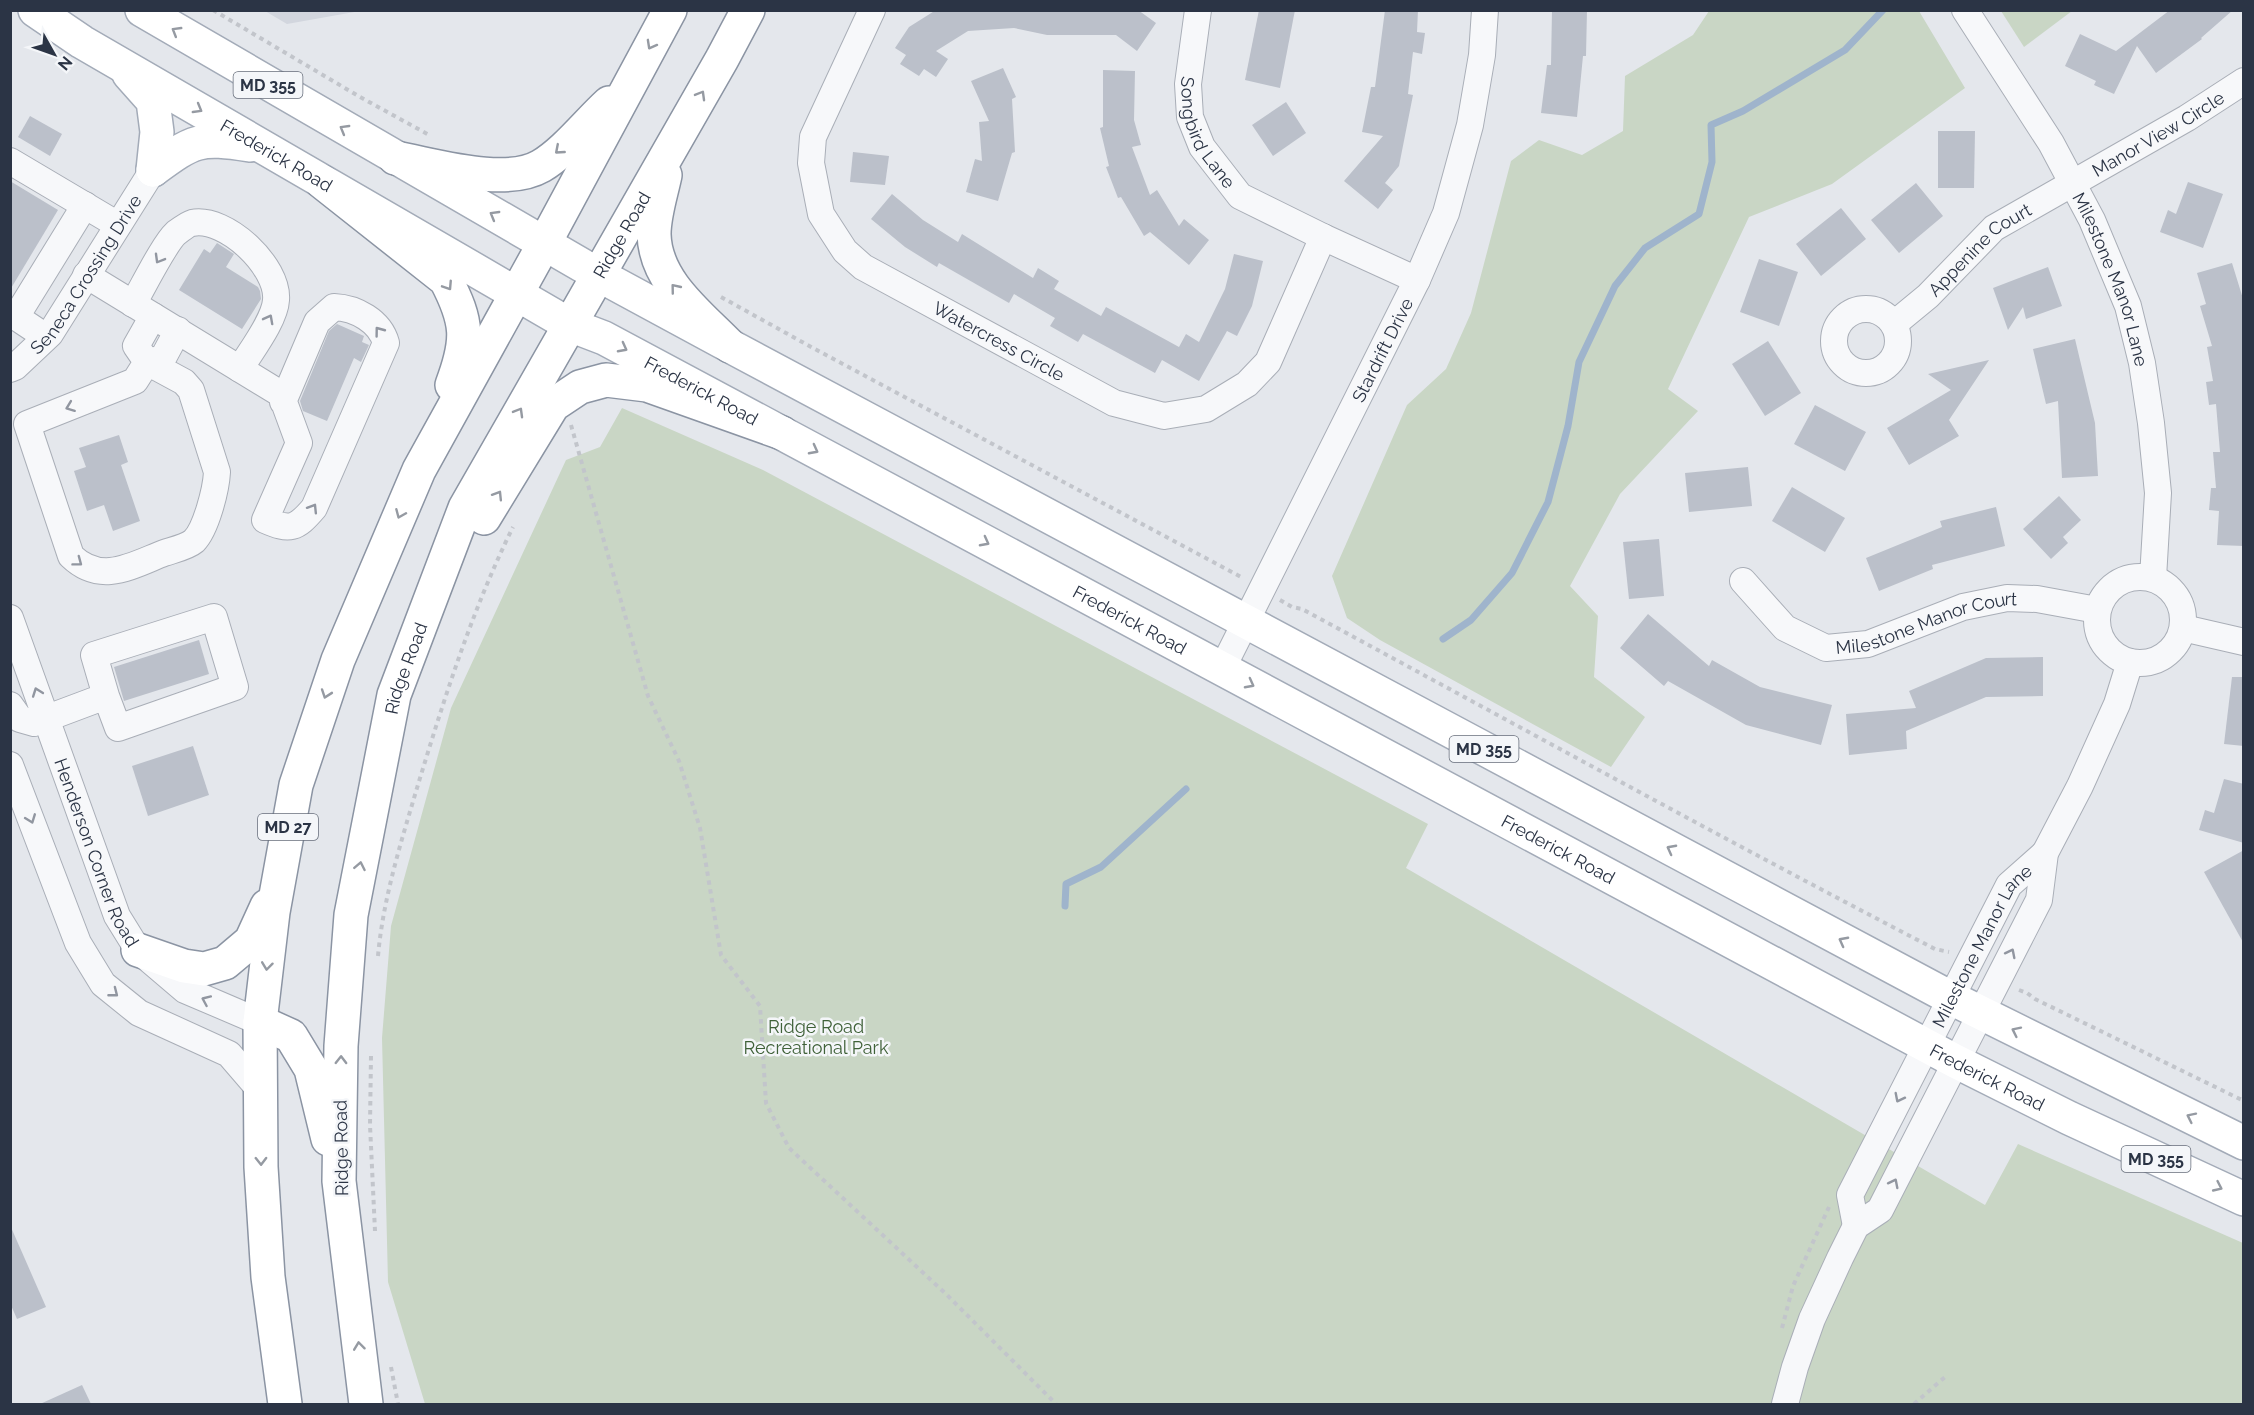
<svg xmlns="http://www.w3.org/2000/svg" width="2254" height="1415" font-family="Raleway,sans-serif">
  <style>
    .built { fill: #d2d6de }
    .green { fill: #c9d6c5 }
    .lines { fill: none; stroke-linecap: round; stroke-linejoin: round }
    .stream { stroke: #9fb4cc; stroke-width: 7 }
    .building { fill: #bbc0ca }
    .minor-casing { stroke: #a9aeb7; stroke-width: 28 }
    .major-casing { stroke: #a3abb8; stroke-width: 36 }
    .highway-casing { stroke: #8b94a3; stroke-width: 36 }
    .path { stroke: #c2c5cb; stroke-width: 4; stroke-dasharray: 4.5 4.5; stroke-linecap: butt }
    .minor { stroke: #f7f8fa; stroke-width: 26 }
    .major { stroke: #fff; stroke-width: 33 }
    .highway { stroke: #fff; stroke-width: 33 }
    .oneway { stroke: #959aa2 }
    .oneway2 { stroke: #9196a0 }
    .labels { text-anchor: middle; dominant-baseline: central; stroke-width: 5; stroke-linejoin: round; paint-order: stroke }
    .shield { fill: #f4f6f9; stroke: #676e7b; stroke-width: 1.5 }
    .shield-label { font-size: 16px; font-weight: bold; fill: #2b3445 }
    .street-label { font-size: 18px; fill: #2b3445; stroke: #f4f6f9 }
    .park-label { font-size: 18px; fill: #3f6138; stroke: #f4f6f9 }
  </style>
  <rect width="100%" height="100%" fill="#e4e7ec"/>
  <polygon class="built" points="265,11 360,11 287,24"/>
  <g class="green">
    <polygon points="1709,11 1919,11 1965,88 1832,184 1749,217 1668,389 1698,411 1620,494 1570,586 1598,616 1594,677 1645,717 1611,767 1380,640 1347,618 1332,576 1407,405 1446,369 1471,313 1511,161 1539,140 1582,155 1623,131 1625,76 1693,35"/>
    <polygon points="2001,11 2072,11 2024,47"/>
    <polygon points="622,408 763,470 1428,824 1406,868 1985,1205 2018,1144 2243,1243 2243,1404 425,1404 388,1282 382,1038 391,926 451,708 566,460 600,447"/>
  </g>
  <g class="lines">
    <g class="stream">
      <polyline points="1443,639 1471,620 1512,573 1548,502 1568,426 1579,362 1615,286 1645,248 1699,214 1712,162 1711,125 1743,111 1845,50 1883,10"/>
      <polyline points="1065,906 1066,884 1101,867 1186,789"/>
    </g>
  </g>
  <g class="building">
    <polygon points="936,10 1138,10 1156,23 1137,51 1116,35 1047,35 1014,28 968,31 936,51 948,59 936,77 924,69 919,76 900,64 906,55 895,48 909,27"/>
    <polygon points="1259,10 1295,10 1280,88 1245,80"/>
    <polygon points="1385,10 1418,10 1417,32 1425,33 1422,54 1413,52 1408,94 1413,95 1399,166 1385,183 1393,190 1378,209 1344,181 1383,136 1362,132 1371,87 1375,87"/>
    <polygon points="1552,10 1587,10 1586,56 1583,56 1577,117 1541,113 1547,65 1551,65"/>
    <polygon points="2170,10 2233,10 2201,38 2202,39 2156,73 2137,46 2114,94 2094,85 2096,81 2065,66 2080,34 2116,51"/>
    <polygon points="1003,68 1016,97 1012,99 1015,152 1012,153 998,201 966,192 975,159 982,161 979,122 989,121 971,81"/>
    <polygon points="1103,70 1135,71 1134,120 1141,145 1132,147 1150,195 1157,190 1179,226 1184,219 1209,240 1189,265 1150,232 1144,236 1121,197 1118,198 1106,167 1109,166 1100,128 1103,127"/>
    <polygon points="1286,102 1306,133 1273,156 1252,125"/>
    <polygon points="30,116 62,134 50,156 18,137"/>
    <polygon points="1938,131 1975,131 1974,188 1938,188"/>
    <polygon points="853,152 889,156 885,185 850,182"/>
    <polygon points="10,181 58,210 10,290"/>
    <polygon points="2188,182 2223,194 2203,248 2160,232 2168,210 2176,214"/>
    <polygon points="1916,183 1943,216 1899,253 1871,220"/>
    <polygon points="892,194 923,220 958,242 962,234 1033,278 1038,268 1059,281 1054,289 1101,316 1106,307 1179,347 1186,334 1199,342 1225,289 1234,254 1263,261 1252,306 1237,336 1227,331 1199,381 1162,360 1155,373 1083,334 1078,342 1050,326 1055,318 1014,294 1009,303 939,263 937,267 905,247 871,219"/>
    <polygon points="1841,208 1866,239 1821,276 1796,244"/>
    <polygon points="217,243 234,254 226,267 258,287 260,291 261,299 242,329 179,290 204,249 210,253"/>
    <polygon points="1759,259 1798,272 1779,326 1740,312"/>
    <polygon points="2232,263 2244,302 2244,546 2217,545 2219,511 2209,510 2211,488 2216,488 2213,452 2220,452 2216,404 2209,405 2206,382 2213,381 2207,347 2212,346 2200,306 2206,304 2197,273"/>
    <polygon points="2048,267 2062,306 2026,319 2023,307 2008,330 1993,288"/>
    <polygon points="337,324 364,336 362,342 369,345 361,362 354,358 327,421 303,411 300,401 329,331"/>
    <polygon points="2075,339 2095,423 2098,476 2062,478 2058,401 2046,404 2033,349"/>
    <polygon points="1768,341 1801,393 1765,416 1732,364"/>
    <polygon points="1989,360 1949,420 1959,436 1909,465 1887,428 1951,390 1928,374"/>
    <polygon points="1815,405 1866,432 1845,471 1794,444"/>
    <polygon points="119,435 128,462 121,465 140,521 113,531 104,505 87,511 74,471 86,467 79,448"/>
    <polygon points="1748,467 1752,506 1689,512 1685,473"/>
    <polygon points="1792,487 1845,518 1825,552 1772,521"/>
    <polygon points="2059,496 2081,520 2063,537 2068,543 2051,559 2023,529"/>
    <polygon points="1996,507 2005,546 1932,565 1933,569 1879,591 1866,558 1942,527 1940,521"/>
    <polygon points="1659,539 1664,596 1629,599 1623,542"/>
    <polygon points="1648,614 1709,666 1712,660 1760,687 1832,705 1821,745 1746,725 1668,681 1664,686 1620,648"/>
    <polygon points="199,640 209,674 124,701 114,667"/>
    <polygon points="2043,657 2043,696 1986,697 1906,731 1907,749 1849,755 1846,714 1916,708 1909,691 1986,658"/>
    <polygon points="2232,677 2244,677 2244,746 2224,744"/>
    <polygon points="193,746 209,795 148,816 132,766"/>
    <polygon points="2224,779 2244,784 2244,843 2199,830 2205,810 2214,813"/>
    <polygon points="2244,850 2244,944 2204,872"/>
    <polygon points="10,1225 46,1307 17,1319 10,1303"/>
    <polygon points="82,1385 91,1404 40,1404"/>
  </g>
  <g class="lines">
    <g class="minor-casing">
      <g id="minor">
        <path id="s1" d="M872,10L813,137L811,163L821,214L845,251L863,267L1114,403L1164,416L1206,409L1247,384L1268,362L1323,237"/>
        <path id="s2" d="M1198,10L1188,84L1190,117L1202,147L1240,196L1323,237L1417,280"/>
        <path id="s3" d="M1965,10L2051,143L2092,220L2128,306L2142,363L2151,423L2158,493L2153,578"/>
        <polyline points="10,161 118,225"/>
        <path d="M86,275L281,394L299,443L265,520C290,531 296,529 314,508L386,343C380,321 356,308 334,307L317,322L283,402"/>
        <path d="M133,304C143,287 164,244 176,233C180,230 188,224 192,223C226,216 279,267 276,300C275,320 250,352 240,369"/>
        <circle cx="1866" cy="341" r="32"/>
        <path d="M153,316L136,346L147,362L184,382L191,390L217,472C216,490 206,529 194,541C187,547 173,550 164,553C131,566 101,585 71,556L27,424L135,381L147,362L163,358L178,330"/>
        <path id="s4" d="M1894,324L1928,296L1994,228L2187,118L2244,81"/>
        <polyline points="46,337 16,317 85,205"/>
        <path id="s5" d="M10,369L15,367L50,334L153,170"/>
        <circle cx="2140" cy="620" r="43"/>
        <path id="s6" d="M1743,581L1785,628L1826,648L1868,644L1963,607L2007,598L2037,599L2097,610"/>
        <path id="s7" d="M10,618L117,916L138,950L185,990L260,1022"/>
        <polyline points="2183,628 2244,642"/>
        <path id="s8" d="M1222,669L1417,280L1446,213L1470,125L1482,55L1485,10"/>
        <polyline points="10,705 20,719 34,723 106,696 118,728 235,687 214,617 94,655 106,696"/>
        <polyline points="10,765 78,943 103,984 139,1013 229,1054 260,1090"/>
        <path id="s9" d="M1856,1226L1850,1195L2009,885L2045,853"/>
        <polyline points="1785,1404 1795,1367 1812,1319 1840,1258 1856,1226 1880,1210 2039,900 2045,853 2080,786 2117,704 2130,662"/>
      </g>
    </g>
    <g class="major-casing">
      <g id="major">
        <path id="s10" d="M35,10L82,42L570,325L604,338L1955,1061L2069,1118L2244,1199"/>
        <polyline points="142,10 597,274 730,346 1951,998 2244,1143"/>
        <polyline points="129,74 153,101 157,132 153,170"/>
        <path d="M153,170C194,140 199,137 250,145"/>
      </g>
    </g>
    <g class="highway-casing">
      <g id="highway">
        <path d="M395,158C435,165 505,187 541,166C565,152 588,122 609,103"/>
        <path d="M665,175C661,194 654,215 654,234C655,282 699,314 730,346"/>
        <path d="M322,182L446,280C468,322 469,340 452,385"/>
        <polyline points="484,518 553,405 580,387 606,380 647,385 782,433"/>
        <polyline points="138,950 184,966 204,969 225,963 251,941 267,906"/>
        <polyline points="260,1022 291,1036 311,1069 328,1139"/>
        <polyline points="285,1404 268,1277 261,1167 260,1022 273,912 296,785 338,660 419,470 544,244 670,10"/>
        <path id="s11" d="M366,1404L339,1181L341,1046L351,915L394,695L465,508L722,59L748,10"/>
      </g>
    </g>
    <g class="path">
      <polyline points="213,10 360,97 431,136"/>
      <polyline points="721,297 813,348 1243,578"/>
      <polyline points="571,425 648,696 679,761 700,828 721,955 760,1006 766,1103 789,1148 946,1294 1056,1404"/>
      <path d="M1280,600L1292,607L1302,609C1513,723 1723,839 1935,949L1949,952"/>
      <path d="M378,956C383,899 401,842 417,788C444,699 472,610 513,527"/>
      <polyline points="2019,990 2027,993 2035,999 2244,1101"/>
      <polyline points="371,1056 370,1125 375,1231"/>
      <polyline points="1782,1328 1793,1286 1829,1207"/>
      <polyline points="391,1367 398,1404"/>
      <polyline points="1914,1404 1945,1377"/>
    </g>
    <use href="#minor" class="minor"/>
    <use href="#major" class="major"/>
    <use href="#highway" class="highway"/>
  </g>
  <defs><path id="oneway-chevron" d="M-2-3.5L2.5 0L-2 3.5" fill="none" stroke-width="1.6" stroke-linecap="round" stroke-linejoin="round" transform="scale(1.5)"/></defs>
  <g class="oneway">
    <use href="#oneway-chevron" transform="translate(176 31) rotate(-149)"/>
    <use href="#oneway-chevron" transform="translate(651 45) rotate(119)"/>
    <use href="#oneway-chevron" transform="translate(701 95) rotate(-60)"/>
    <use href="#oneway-chevron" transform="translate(198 109) rotate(30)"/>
    <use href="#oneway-chevron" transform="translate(344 129) rotate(-150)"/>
    <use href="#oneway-chevron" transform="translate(559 150) rotate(139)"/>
    <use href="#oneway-chevron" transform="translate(494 215) rotate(-150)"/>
    <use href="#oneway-chevron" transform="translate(448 286) rotate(57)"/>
    <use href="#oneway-chevron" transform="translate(675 288) rotate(-129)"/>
    <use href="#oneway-chevron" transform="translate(623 348) rotate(28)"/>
    <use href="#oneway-chevron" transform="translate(519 412) rotate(-60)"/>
    <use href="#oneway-chevron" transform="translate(814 450) rotate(28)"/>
    <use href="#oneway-chevron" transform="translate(498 495) rotate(-58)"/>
    <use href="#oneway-chevron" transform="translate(400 514) rotate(113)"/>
    <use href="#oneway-chevron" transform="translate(985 542) rotate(28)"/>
    <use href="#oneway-chevron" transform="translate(1250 684) rotate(28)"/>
    <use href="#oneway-chevron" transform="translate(326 694) rotate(109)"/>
    <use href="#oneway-chevron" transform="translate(1671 849) rotate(-152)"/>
    <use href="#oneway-chevron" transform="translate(360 866) rotate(-79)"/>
    <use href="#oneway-chevron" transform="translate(1843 941) rotate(-152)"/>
    <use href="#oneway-chevron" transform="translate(267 966) rotate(97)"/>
    <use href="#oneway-chevron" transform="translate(2016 1031) rotate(-154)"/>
    <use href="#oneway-chevron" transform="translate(341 1060) rotate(-89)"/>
    <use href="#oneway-chevron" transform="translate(2191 1117) rotate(-154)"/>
    <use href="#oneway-chevron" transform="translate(261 1161) rotate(89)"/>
    <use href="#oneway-chevron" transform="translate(2218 1187) rotate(25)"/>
    <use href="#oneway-chevron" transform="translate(359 1346) rotate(-97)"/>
  </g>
  <g class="oneway2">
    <use href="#oneway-chevron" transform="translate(159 259) rotate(120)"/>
    <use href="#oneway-chevron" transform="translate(269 319) rotate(-62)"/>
    <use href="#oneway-chevron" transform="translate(379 331) rotate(-127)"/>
    <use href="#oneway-chevron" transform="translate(70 407) rotate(159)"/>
    <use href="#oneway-chevron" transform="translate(313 508) rotate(-58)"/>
    <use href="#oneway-chevron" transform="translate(78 562) rotate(37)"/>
    <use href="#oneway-chevron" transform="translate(37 692) rotate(-110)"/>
    <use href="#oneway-chevron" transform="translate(31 819) rotate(69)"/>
    <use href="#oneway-chevron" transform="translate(2011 953) rotate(-63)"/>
    <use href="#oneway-chevron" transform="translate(114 993) rotate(38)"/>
    <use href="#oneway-chevron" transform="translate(206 1000) rotate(-156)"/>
    <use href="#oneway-chevron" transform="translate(1899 1098) rotate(117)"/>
    <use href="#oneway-chevron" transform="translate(1894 1183) rotate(-63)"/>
  </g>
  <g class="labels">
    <g class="shield">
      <rect x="233.5" y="72" width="69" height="26" rx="4.5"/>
      <rect x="1449.5" y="736" width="69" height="26" rx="4.5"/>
      <rect x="258" y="814" width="60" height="26" rx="4.5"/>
      <rect x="2121.5" y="1146" width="69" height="26" rx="4.5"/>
    </g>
    <g class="shield-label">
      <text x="268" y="85">MD 355</text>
      <text x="1484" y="749">MD 355</text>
      <text x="288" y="827">MD 27</text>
      <text x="2156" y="1159">MD 355</text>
    </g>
    <g class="street-label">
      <text stroke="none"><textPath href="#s2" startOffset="128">Songbird Lane</textPath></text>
      <text stroke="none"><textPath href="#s4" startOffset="328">Manor View Circle</textPath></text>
      <text stroke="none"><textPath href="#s10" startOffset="282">Frederick Road</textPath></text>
      <text stroke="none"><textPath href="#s11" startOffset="1230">Ridge Road</textPath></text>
      <text stroke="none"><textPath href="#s4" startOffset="114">Appenine Court</textPath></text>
      <text stroke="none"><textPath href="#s5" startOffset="123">Seneca Crossing Drive</textPath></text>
      <text stroke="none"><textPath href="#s3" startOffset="308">Milestone Manor Lane</textPath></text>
      <text stroke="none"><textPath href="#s1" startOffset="441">Watercress Circle</textPath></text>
      <text stroke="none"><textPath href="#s8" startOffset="357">Stardrift Drive</textPath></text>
      <text stroke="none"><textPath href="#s10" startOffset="768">Frederick Road</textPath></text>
      <text stroke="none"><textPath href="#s10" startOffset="1254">Frederick Road</textPath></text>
      <text stroke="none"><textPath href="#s6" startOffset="213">Milestone Manor Court</textPath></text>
      <text stroke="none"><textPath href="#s11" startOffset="744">Ridge Road</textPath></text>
      <text stroke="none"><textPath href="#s10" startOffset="1740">Frederick Road</textPath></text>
      <text stroke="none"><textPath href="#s7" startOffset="250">Henderson Corner Road</textPath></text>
      <text stroke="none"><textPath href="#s9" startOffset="314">Milestone Manor Lane</textPath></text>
      <text stroke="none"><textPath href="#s10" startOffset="2226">Frederick Road</textPath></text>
      <text transform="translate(341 1148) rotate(-91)">Ridge Road</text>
    </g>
    <g class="park-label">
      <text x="816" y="1026">Ridge Road<tspan x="816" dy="21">Recreational Park</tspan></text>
    </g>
  </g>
  <rect width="2254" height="1415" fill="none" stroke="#2b3445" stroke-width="24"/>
  <g transform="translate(54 54) rotate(130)" stroke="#f4f6f9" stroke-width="4.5" paint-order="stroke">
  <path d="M0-4.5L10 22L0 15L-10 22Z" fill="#2b3445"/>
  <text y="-9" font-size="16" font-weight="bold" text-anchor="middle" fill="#2b3445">N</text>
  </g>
</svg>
